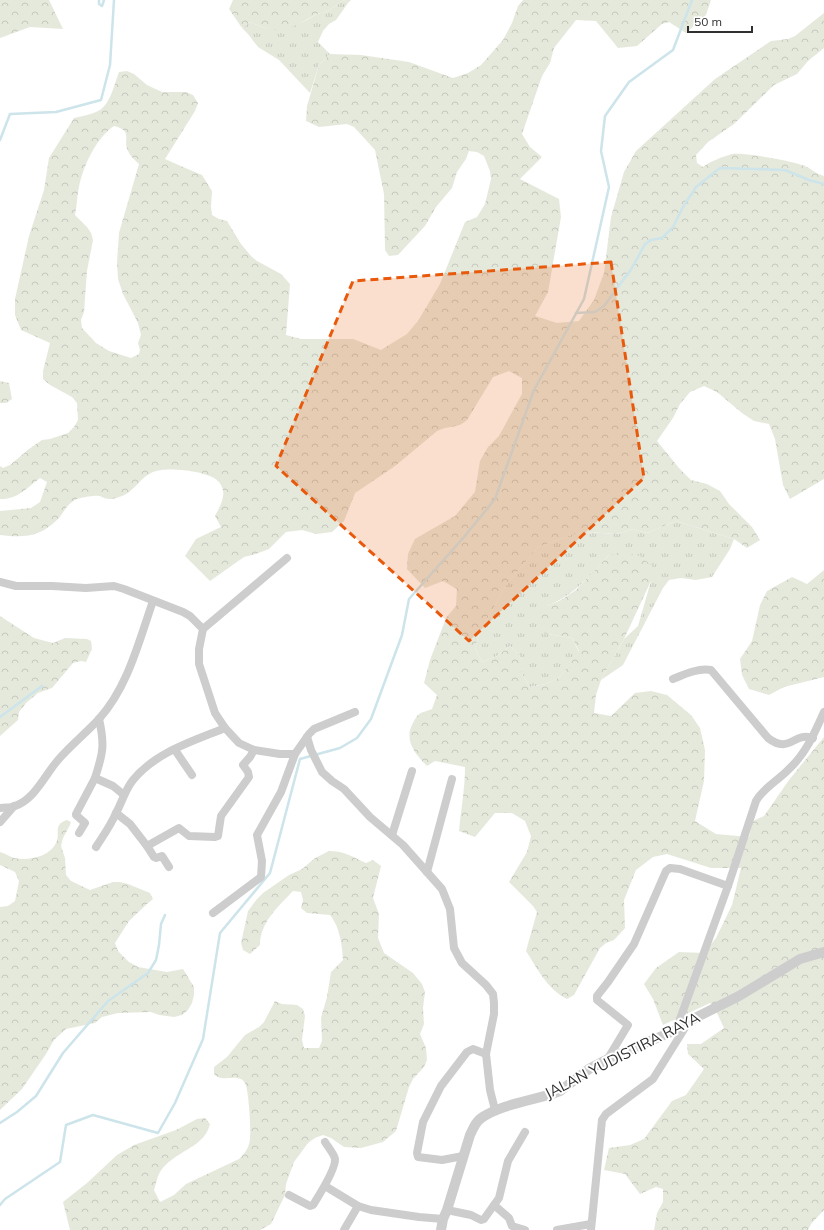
<svg xmlns="http://www.w3.org/2000/svg" width="824" height="1230" font-family="Mulish,sans-serif">
  <style>
    .grass { fill: url(#grass-tufts) }
    .forest { fill: url(#forest-crowns); fill-rule: evenodd }
    .lines { fill: none; stroke-linecap: round; stroke-linejoin: round }
    .stream { stroke: #cce4ea; stroke-width: 2.5 }
    .minor { stroke: #cdcdcd; stroke-width: 8 }
    .tertiary { stroke: #cdcdcd; stroke-width: 10 }
    .marked { fill: #e8590c; fill-opacity: 0.2; stroke: #e8590c; stroke-width: 3; stroke-dasharray: 8 5; stroke-linejoin: round }
    .labels { text-anchor: middle; dominant-baseline: central; stroke-width: 4; stroke-linejoin: round; paint-order: stroke }
    .street-label { font-size: 15px; fill: #303030; stroke: #fff }
  </style>
  <defs>
    <pattern id="grass-tufts" width="24" height="20" patternUnits="userSpaceOnUse"><rect width="24" height="20" fill="#e5e9dc"/><path d="M3 7l-1-3M5 7V3M7 7l1-3M15 17l-1-3M17 17v-4M19 17l1-3" fill="none" stroke="#c5c8bd"/></pattern>
    <pattern id="forest-crowns" width="20" height="18" patternUnits="userSpaceOnUse"><rect width="20" height="18" fill="#e5e9dc"/><path d="M2 6a3 3 0 1 1 6 0M12 15a3 3 0 1 1 6 0" fill="none" stroke="#c5c8bd"/></pattern>
  </defs>
  <rect width="100%" height="100%" fill="#fff"/>
  <g class="grass">
    <polygon points="344,0 348,3 336,20 329,24 323,31 318,42 330,54 319,65 310,93 279,60 258,47 248,34 242,28 250,22 267,29 303,22 317,14 328,11"/>
    <path d="M676,521L734,539L730,549L712,577L696,580L681,578L669,580L663,588L623,665L601,680L624,639L638,626L651,581L609,555C588,577 576,594 547,606L542,633L572,638L579,652L560,677L546,684L530,687L522,674V659L510,646L497,656L482,662L475,648L480,632L507,584L538,547L571,535L586,532L617,534L632,529L647,533Z"/>
  </g>
  <g class="forest">
    <polygon points="0,0 49,0 63,29 30,27 0,38"/>
    <polygon points="233,0 351,0 348,3 344,0 328,11 317,14 285,31 267,29 250,22 242,28 229,9"/>
    <path d="M523,0H711L706,15L686,33L669,22L662,24L637,46L618,48L596,21L576,20L554,48L550,63L542,76L522,134L530,147L542,157L520,179L559,199L561,217L548,292L535,316L557,323L579,321L594,300L604,273L611,217L624,172L636,151L715,79L771,41L788,39L795,36L824,13V48L808,61L797,74L774,85L734,124L708,142L696,155L697,163L703,167C711,161 722,157 732,154C742,152 794,161 805,166C812,169 816,174 824,176V479L790,499L783,485L775,439L769,424L754,421L742,413L717,392L704,386L690,392L680,404L673,418L657,441L679,468L691,480L707,484L720,491L729,504L752,527L760,540L747,548L734,539L676,521L647,533L632,529L617,534L586,532L571,535L538,547L507,584L480,632L475,648L482,662L497,656L510,646L522,659V674L530,687L546,684L560,677L579,651L572,638L542,633L538,618L547,606L561,600L576,590L609,555L624,552L640,556L652,566L651,581L624,639L601,680L596,695L594,713L611,716L635,693L651,691L667,695L691,715L700,728L705,750L704,781L695,821L716,834L749,837L753,821L764,816L789,780L824,737V1210L811,1224L808,1230H654L657,1213L663,1202V1189L656,1187L640,1194L625,1174L604,1170L609,1148L630,1145L644,1139L672,1101L686,1095L704,1069L688,1054L687,1044H701L724,1028L718,1015L710,1003L663,1025L653,999L644,984L656,968L679,952L704,953L716,938L732,905L741,868H711L667,854L653,857L636,870L624,900L625,928L614,940L606,943L600,948L574,995L567,999C547,989 537,968 526,951L537,912L533,906L509,882L527,852L531,836L525,821L512,813H495L475,837L459,831C461,810 465,788 465,767L435,761L427,766C416,755 403,740 413,723C414,721 416,717 418,715C421,712 428,711 432,709L437,695L424,683L430,660L446,618L456,606L457,589L443,581L425,588L407,569L408,554L415,539L455,516L475,492L480,461L488,447L499,436L522,394V378L509,371L493,377L467,420C458,429 448,425 437,431L395,466L355,493L344,521L332,532L316,534L302,530L286,532L269,549L256,554L244,557L210,581L185,556L196,539L221,527L215,516C221,504 228,494 219,482C211,471 165,466 153,472C139,478 133,494 119,497C114,499 109,500 104,498C102,497 101,496 99,496C95,495 78,498 75,500C67,504 64,512 59,518C41,537 24,538 0,535V511L31,508L40,502L47,482L40,478C28,487 17,500 0,499V466L3,468L10,465L29,449L42,440L50,439L68,433L74,427L78,420L77,403L72,397L50,385L43,379V371L50,343L21,330L15,315V299L29,236L44,190L49,158L74,118C81,116 89,115 96,112C110,107 114,85 119,72L127,71L134,74L147,85L162,92H186L193,95L198,103L195,111L165,159C177,164 189,170 202,175L212,191L211,207L212,215L219,219L227,221L241,244L251,256L257,261L281,274L290,284L286,335L301,339H353L381,350L407,334L418,321L440,284L465,222L477,217L485,204L491,179L490,171L484,156L477,152L469,151L466,159L457,172L452,188L436,207L425,226L398,255L389,256L385,250L384,194L375,150L354,127L347,124L319,127L306,121L307,106L319,65L330,54L361,55L409,62L453,78L468,73L481,65L503,40L512,23L518,6ZM114,126C134,131 122,139 128,151C130,156 135,160 139,164L119,233L117,262L118,279L123,294L138,323L141,335L138,343L140,350L139,354L131,358L109,351L96,343L82,328L81,320L84,312L87,271L93,240L91,233L87,227L75,215C77,205 77,196 79,187C83,166 97,137 114,126Z"/>
    <polygon points="0,381 9,383 12,399 6,403 0,403"/>
    <polygon points="824,570 824,677 784,687 769,695 749,689 742,675 740,659 752,641 760,605 767,591 792,577 807,584"/>
    <polygon points="0,616 34,638 53,643 65,638 87,639 91,641 92,649 86,662 81,661 73,663 52,688 38,693 26,703 19,712 18,720 0,736"/>
    <path d="M67,820L71,822L70,825L63,838L61,846L65,858L66,875L71,881L90,890L113,882H120L128,884L150,893L153,899L147,904L129,921L115,943L118,951L129,962L138,967L167,972L183,969L194,987V995L192,1003L188,1010L182,1015L174,1017L159,1015L151,1012L118,1013L102,1017L95,1023L66,1029L54,1040L46,1054L22,1089L0,1110V907L8,906L15,901L19,881L15,872L0,865V852C5,853 10,857 14,858C29,861 49,857 56,843C61,833 52,825 67,820Z"/>
    <path d="M329,851C345,851 352,857 366,863L373,860L381,866L373,898L379,914L378,938L384,953L413,973L422,984L425,992L423,1008L424,1024L420,1034L426,1048L427,1060L424,1067L413,1079L409,1087L396,1131L383,1142L361,1148L344,1147L331,1138L323,1135L315,1138L308,1143L294,1162L286,1184L285,1195L271,1224L260,1230H70L63,1202L87,1183L117,1155L134,1145L176,1130L197,1119L205,1118L210,1124C204,1149 173,1151 160,1172C157,1177 156,1184 154,1190L160,1202L174,1195L186,1184L239,1159C243,1155 247,1151 249,1144C252,1137 249,1090 245,1083C240,1075 230,1079 222,1078C219,1078 216,1076 214,1074V1067L227,1057L245,1035L259,1027L264,1022L275,1001L282,1004L297,1005L303,1009L305,1016L302,1040L304,1048H319L322,1041L321,1018L327,997L331,972L343,960C342,945 340,927 330,915L307,913L301,908L303,900L301,892L293,891C279,906 260,922 260,945L250,954L243,950L241,943L248,911L257,899L263,893L289,875L302,869L315,858Z"/>
  </g>
  <g class="lines">
    <g class="stream">
      <polyline points="99,0 99,4 102,6 104,0"/>
      <polyline points="0,140 10,114 56,112 101,100 110,65 114,0"/>
      <polyline points="576,313 595,312 604,306 632,268 645,244 651,240 662,238 673,227 683,207 696,187 720,168 785,170 809,180 824,184"/>
      <polyline points="0,717 42,686"/>
      <polyline points="0,1123 17,1112 36,1096 63,1053 108,1001 148,973 156,960 159,945 161,924 165,915"/>
      <polyline points="0,1205 5,1199 60,1162 66,1125 93,1115 158,1133 175,1103 203,1039 220,933 270,873 300,759 340,748 357,738 371,719 402,635 409,599 464,537 495,499 534,390 584,299 609,187 601,151 605,116 629,82 673,50 692,0"/>
    </g>
    <g class="minor">
      <polyline points="0,582 16,586 52,586 86,588 114,586 124,589 183,612 190,616 203,629 199,649 199,664 215,713 225,728 239,743 254,750 280,754 295,754 309,734 314,729 355,712"/>
      <polyline points="203,629 287,558"/>
      <path d="M673,679C685,674 698,668 711,670L768,738C790,755 794,731 813,738"/>
      <path d="M99,719C105,745 103,753 95,778L113,786L124,795"/>
      <polyline points="307,737 311,750 322,772 332,781 344,789 370,817 403,845 442,889 450,909 454,948 462,963 486,985 493,994 494,1003 494,1014 486,1054 490,1090 495,1110"/>
      <polyline points="175,750 192,775"/>
      <path d="M0,808C5,807 11,808 15,806C35,799 45,775 58,760C71,745 86,733 99,719C128,687 139,641 153,601"/>
      <polyline points="116,813 130,824 147,846 179,828 189,836 215,837 218,836 221,816 249,777 248,772 243,765 250,757 254,750"/>
      <polyline points="0,822 14,806"/>
      <polyline points="79,833 85,823 76,815 76,814 95,778"/>
      <polyline points="392,835 412,771"/>
      <polyline points="147,846 154,857 156,858 162,856 169,867"/>
      <path d="M96,847C103,836 111,825 116,813C122,802 125,790 133,780C156,752 193,741 225,728"/>
      <polyline points="427,872 452,779"/>
      <polyline points="213,913 261,877 262,861 257,835 281,792 295,754"/>
      <path d="M676,1030L728,886L756,801C764,787 779,780 790,768C806,753 815,732 824,712"/>
      <polyline points="607,1060 628,1025 597,1000 597,996 608,982 634,944 666,871 670,868 680,869 728,886"/>
      <polyline points="463,1156 442,1160 418,1157 417,1153 423,1122 441,1086 467,1052 473,1049 486,1054"/>
      <polyline points="325,1186 358,1206 371,1210 419,1217 443,1219"/>
      <path d="M289,1195L310,1206L313,1205C318,1197 336,1169 335,1159C334,1154 328,1147 325,1142"/>
      <polyline points="494,1205 509,1218 512,1226 525,1230"/>
      <polyline points="447,1210 471,1215 481,1220 484,1219 499,1198 508,1161 525,1132"/>
      <polyline points="344,1230 358,1206"/>
      <polyline points="557,1230 591,1224"/>
      <polyline points="591,1230 602,1120 606,1114 653,1079 688,1023"/>
    </g>
    <path class="tertiary" d="M441,1230L443,1219L447,1210L470,1135C473,1129 475,1123 480,1119C496,1106 532,1100 552,1094L560,1091L589,1069L610,1058L676,1030L689,1021L739,996L800,959L824,952"/>
  </g>
  <path class="marked" d="M611,262L644,478L469,641L276,466L353,281Z"/>
  <g class="labels">
    <g class="street-label">
      <text transform="translate(622 1055) rotate(-27)">JALAN YUDISTIRA RAYA</text>
    </g>
  </g>
  <path d="M688 26v6h64v-6" fill="none" stroke="#303030" stroke-width="2"/>
  <text x="694" y="26" font-size="12" fill="#303030" stroke="#ffffff" stroke-width="3" paint-order="stroke">50 m</text>
</svg>
